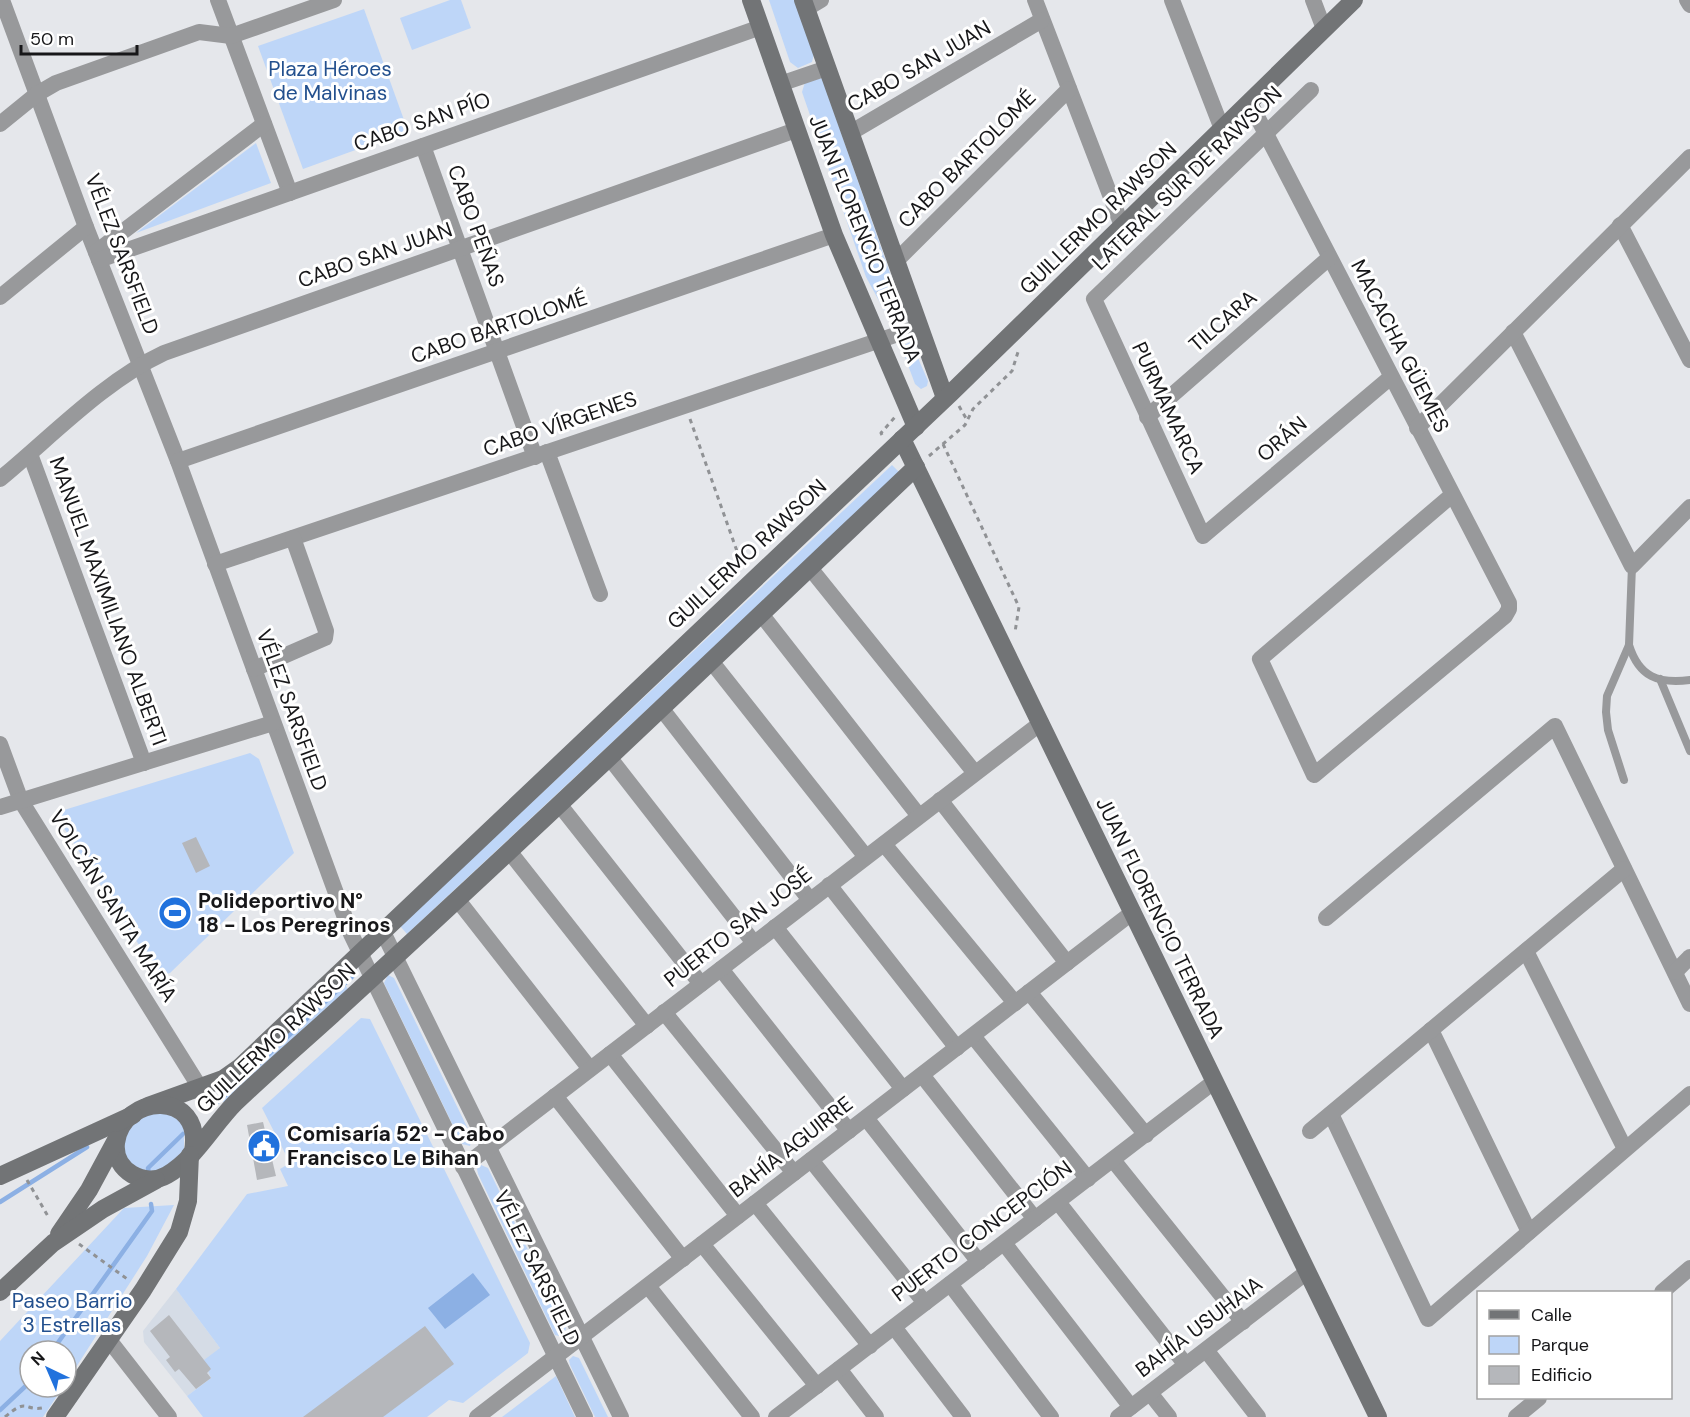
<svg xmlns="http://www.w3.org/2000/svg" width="1690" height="1417" font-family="'DM Sans',sans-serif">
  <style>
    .built { fill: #d5dce6 }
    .green { fill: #bed6f8 }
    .water { fill: #8cb0e4 }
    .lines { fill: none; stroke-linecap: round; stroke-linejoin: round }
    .stream { stroke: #8cb0e4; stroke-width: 4.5 }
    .building { fill: #b5b7bb }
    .path { stroke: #909295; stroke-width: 3; stroke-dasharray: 4.5 4.5; stroke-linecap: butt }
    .lane { stroke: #98999b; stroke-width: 8 }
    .street { stroke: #98999b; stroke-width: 16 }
    .secondary { stroke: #727476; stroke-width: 18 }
    .labels { text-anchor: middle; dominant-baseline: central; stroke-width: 6; stroke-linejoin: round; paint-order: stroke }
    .street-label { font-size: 21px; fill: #171719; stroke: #fff }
    .park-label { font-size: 21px; fill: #23508e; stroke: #fff }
    .poi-label { font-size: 21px; font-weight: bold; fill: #171719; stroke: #fff; text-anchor: start }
  </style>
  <rect width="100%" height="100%" fill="#e5e7eb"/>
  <polygon class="built" points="176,1289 220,1348 211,1369 211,1378 187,1396 144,1342 143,1331"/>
  <g class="green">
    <polygon points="450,0 461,0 471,28 412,50 400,18"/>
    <polygon points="769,0 795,0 814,54 812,62 798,68 790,62"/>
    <polygon points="364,9 408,131 303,169 258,46"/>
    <polygon points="822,78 899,299 901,308 895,317 884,310 866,277 802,92 805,82"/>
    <polygon points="256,143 271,183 136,233"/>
    <polygon points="911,342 928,381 927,386 921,389 915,384 901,346"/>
    <polygon points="892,465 900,473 407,934 400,926"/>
    <polygon points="250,753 259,759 294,853 170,973 159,976 60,822 64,810"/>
    <polygon points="388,975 394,978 472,1137 470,1146 462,1144 384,983"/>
    <polygon points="344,984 349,990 227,1104 222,1101 223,1098"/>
    <polygon points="361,1018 370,1019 530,1343 528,1353 463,1403 449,1400 427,1417 203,1417 187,1396 211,1378 204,1360 220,1348 176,1289 247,1194 288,1186 280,1169 290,1163 262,1108"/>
    <path d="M159,1109L184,1123V1150L161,1172L135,1169C131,1163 123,1155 122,1149C118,1129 146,1116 159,1109Z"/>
    <polygon points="481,1165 488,1168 566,1328 563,1337 555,1335 478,1174 477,1169"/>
    <polygon points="174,1205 147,1256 66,1383 66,1351 30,1351 30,1387 63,1387 43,1417 0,1417 0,1341 124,1208"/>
    <polygon points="573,1356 579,1358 608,1417 595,1417 570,1365 569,1360"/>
    <polygon points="556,1376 575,1417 502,1417"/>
  </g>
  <polygon class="water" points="473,1273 490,1295 445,1329 428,1308"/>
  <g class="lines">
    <g class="stream">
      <polyline points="212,1107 356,973"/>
      <polyline points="149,1174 148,1168 183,1134"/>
      <polyline points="0,1202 87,1147"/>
      <polyline points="52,1351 152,1211 151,1204"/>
      <polyline points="0,1410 30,1382"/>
    </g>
  </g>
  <g class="building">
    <polygon points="196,837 210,866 196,873 182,843"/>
    <polygon points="263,1122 276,1176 257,1180 247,1125"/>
    <polygon points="169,1315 211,1369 207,1373 211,1378 196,1389 179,1369 175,1372 166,1360 170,1357 150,1331"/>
    <polygon points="425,1326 454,1364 383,1417 303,1417"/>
  </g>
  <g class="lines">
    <g class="path">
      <polyline points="877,292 894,304"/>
      <polyline points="959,406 967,420"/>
      <polyline points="690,419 743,568"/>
      <polyline points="882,435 881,433 895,417"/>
      <polyline points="943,444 1019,607 1015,632"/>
      <polyline points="929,456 965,425 973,409 1012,371 1018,352"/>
      <polyline points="27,1180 49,1218"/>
      <polyline points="79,1244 130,1281"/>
      <path d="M5,1417C28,1397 24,1411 42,1408"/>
    </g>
    <g class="lane">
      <path d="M1629,645C1639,677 1658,684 1690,680"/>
      <polyline points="1660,679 1690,751"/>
      <polyline points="1624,780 1608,730 1606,712 1607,696 1629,645 1632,566"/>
    </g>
    <g class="street">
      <polyline points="2,0 86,227 178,461 351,934 585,1417"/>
      <polyline points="218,0 290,193"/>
      <polyline points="1035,0 1122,226"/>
      <polyline points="1172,0 1222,129"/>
      <polyline points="1313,0 1324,29"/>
      <polyline points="1687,0 1690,5"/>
      <polyline points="806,9 821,0"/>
      <polyline points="780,84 827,68"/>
      <polyline points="1311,90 1094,299 1203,536 1391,377"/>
      <polyline points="1250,103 1509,603 1509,609 1505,616 1314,775 1260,659 1452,495"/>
      <polyline points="0,124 37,94 56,83 199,32 231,36 334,0"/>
      <polyline points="850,133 1042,20"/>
      <polyline points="423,146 535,457"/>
      <polyline points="1620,225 1690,360"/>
      <polyline points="96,252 264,124"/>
      <polyline points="99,260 761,27"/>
      <polyline points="896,261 1069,89"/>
      <polyline points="0,297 86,227"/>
      <polyline points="1513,332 1632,566 1690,507"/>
      <polyline points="1147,417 1329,258"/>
      <polyline points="1417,428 1690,157"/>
      <polyline points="547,452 600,594"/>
      <polyline points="30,454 144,763"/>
      <polyline points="178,461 834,235"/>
      <path d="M0,479C51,437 104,381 164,353L796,130"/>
      <polyline points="215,564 919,327"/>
      <polyline points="810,568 975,773"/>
      <polyline points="761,614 919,816"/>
      <polyline points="711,661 866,857"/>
      <polyline points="254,669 325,638 326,631 293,538"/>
      <polyline points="661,708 810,900"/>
      <polyline points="0,744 21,801 199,1086"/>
      <polyline points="609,757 754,943"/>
      <polyline points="940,800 1067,963"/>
      <polyline points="559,804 701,984"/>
      <polyline points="0,807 273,723"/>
      <polyline points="884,844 1015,1003"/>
      <polyline points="509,851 647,1026"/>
      <polyline points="829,885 957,1048"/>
      <polyline points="457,899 590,1069"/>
      <polyline points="1326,918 1555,726 1690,1004"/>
      <polyline points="775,927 903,1089"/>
      <polyline points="382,930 621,1417"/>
      <polyline points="1526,951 1625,1149"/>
      <polyline points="721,969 849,1131"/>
      <polyline points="1675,972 1690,957"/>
      <polyline points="1029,992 1146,1135"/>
      <polyline points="664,1012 794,1173"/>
      <polyline points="1431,1030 1529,1232"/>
      <polyline points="973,1036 1088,1179"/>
      <polyline points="610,1054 738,1216"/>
      <polyline points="922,1075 1035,1219"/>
      <polyline points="555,1096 683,1259"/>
      <polyline points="1331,1114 1428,1319 1690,1094"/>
      <polyline points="866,1118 979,1262"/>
      <polyline points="1310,1131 1624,869"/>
      <polyline points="811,1160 925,1303"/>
      <polyline points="1113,1160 1243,1322"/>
      <polyline points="463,1167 1041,723"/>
      <polyline points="1058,1202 1186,1365"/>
      <polyline points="755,1203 870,1346"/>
      <polyline points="1004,1243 1131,1407"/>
      <polyline points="702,1244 817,1386"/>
      <polyline points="950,1284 1051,1417"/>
      <polyline points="648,1286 752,1417"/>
      <polyline points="1662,1292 1690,1268"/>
      <polyline points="894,1327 963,1417"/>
      <polyline points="109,1340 169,1417"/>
      <polyline points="1206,1350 1258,1417"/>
      <polyline points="839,1369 876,1417"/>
      <polyline points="1150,1393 1169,1417"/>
      <polyline points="477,1417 1133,912"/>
      <polyline points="776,1417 1215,1081"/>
      <polyline points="1118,1417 1307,1272"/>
      <polyline points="1516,1417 1539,1398"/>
    </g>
    <g class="secondary">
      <polyline points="751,0 834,235 916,427"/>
      <polyline points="803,0 945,398"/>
      <polyline points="902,439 1378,1417"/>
      <polyline points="148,1106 223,1079 240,1067 951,393 1354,0"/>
      <path d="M193,1151C204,1089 122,1093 116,1143C113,1171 145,1188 167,1175C195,1159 213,1125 235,1103C266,1073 300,1044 332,1015C529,835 722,651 916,467"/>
      <polyline points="0,1176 133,1115"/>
      <polyline points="59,1234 89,1190 116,1140"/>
      <polyline points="0,1292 53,1243 103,1209 156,1180"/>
      <polyline points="55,1417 143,1290 179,1232 188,1201 190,1155"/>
    </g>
  </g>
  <defs>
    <g id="stadium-disc" transform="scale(1.725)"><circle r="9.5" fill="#2172dd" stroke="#fff"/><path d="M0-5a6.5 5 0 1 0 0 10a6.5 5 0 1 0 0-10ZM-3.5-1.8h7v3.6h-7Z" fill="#fff"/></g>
    <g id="civic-disc" transform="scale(1.725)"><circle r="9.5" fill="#2172dd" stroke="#fff"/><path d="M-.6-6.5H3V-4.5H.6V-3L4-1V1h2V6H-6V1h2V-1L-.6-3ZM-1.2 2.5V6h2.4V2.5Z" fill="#fff"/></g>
  </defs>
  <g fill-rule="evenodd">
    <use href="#stadium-disc" x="175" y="913"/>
    <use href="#civic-disc" x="264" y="1146"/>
  </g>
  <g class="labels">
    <g class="street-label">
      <text transform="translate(919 66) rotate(-30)">CABO SAN JUAN</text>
      <text transform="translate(422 122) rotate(-19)">CABO SAN PÍO</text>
      <text transform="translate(967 159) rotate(-45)">CABO BARTOLOMÉ</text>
      <text transform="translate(1187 178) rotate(-44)">LATERAL SUR DE RAWSON</text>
      <text transform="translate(1098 218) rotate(-44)">GUILLERMO RAWSON</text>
      <text transform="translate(476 226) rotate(70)">CABO PEÑAS</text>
      <text transform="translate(865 239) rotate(68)">JUAN FLORENCIO TERRADA</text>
      <text transform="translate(122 254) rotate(69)">VÉLEZ SARSFIELD</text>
      <text transform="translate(375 255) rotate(-19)">CABO SAN JUAN</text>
      <text transform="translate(1223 321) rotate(-41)">TILCARA</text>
      <text transform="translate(499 327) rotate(-19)">CABO BARTOLOMÉ</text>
      <text transform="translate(1400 346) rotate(63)">MACACHA GÜEMES</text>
      <text transform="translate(1168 408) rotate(65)">PURMAMARCA</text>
      <text transform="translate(560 424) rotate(-19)">CABO VÍRGENES</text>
      <text transform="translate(1282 439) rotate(-40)">ORÁN</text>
      <text transform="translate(747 554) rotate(-43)">GUILLERMO RAWSON</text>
      <text transform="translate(108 601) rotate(70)">MANUEL MAXIMILIANO ALBERTI</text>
      <text transform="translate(292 710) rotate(70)">VÉLEZ SARSFIELD</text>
      <text transform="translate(113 906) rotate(58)">VOLCÁN SANTA MARÍA</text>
      <text transform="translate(1160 918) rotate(64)">JUAN FLORENCIO TERRADA</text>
      <text transform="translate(738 927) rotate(-38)">PUERTO SAN JOSÉ</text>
      <text transform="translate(276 1038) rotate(-43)">GUILLERMO RAWSON</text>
      <text transform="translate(791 1147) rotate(-38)">BAHÍA AGUIRRE</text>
      <text transform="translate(982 1231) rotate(-37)">PUERTO CONCEPCIÓN</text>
      <text transform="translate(537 1268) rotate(64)">VÉLEZ SARSFIELD</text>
      <text transform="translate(1199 1327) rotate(-37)">BAHÍA USUHAIA</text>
    </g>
    <g class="park-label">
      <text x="330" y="69">Plaza Héroes<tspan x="330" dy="24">de Malvinas</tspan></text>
      <text x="72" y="1301">Paseo Barrio<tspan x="72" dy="24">3 Estrellas</tspan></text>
    </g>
    <g class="poi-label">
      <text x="198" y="901">Polideportivo N°<tspan x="198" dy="24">18 - Los Peregrinos</tspan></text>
      <text x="287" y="1134">Comisaría 52° - Cabo<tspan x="287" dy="24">Francisco Le Bihan</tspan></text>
    </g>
  </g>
  <rect x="1477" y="1291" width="195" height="108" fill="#ffffff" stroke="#a2a2a3" stroke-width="1.5"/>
  <rect x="1489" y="1310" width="30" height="9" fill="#727476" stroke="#a2a2a3" stroke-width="1.5"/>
  <text x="1531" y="1321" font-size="18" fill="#171719">Calle</text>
  <rect x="1489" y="1336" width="30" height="18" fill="#bed6f8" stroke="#a2a2a3" stroke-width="1.5"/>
  <text x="1531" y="1351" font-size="18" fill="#171719">Parque</text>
  <rect x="1489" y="1366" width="30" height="18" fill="#b5b7bb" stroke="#a2a2a3" stroke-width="1.5"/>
  <text x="1531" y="1381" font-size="18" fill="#171719">Edificio</text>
  <g transform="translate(48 1369) rotate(316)"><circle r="28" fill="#ffffff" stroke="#a2a2a3" stroke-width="1.5"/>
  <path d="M0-4.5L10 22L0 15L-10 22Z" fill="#2172dd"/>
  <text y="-9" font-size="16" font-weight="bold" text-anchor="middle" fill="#171719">N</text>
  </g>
  <path d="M21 45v9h116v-9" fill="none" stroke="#171719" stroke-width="3"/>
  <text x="30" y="45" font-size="18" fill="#171719" stroke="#ffffff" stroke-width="4.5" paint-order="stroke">50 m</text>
</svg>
